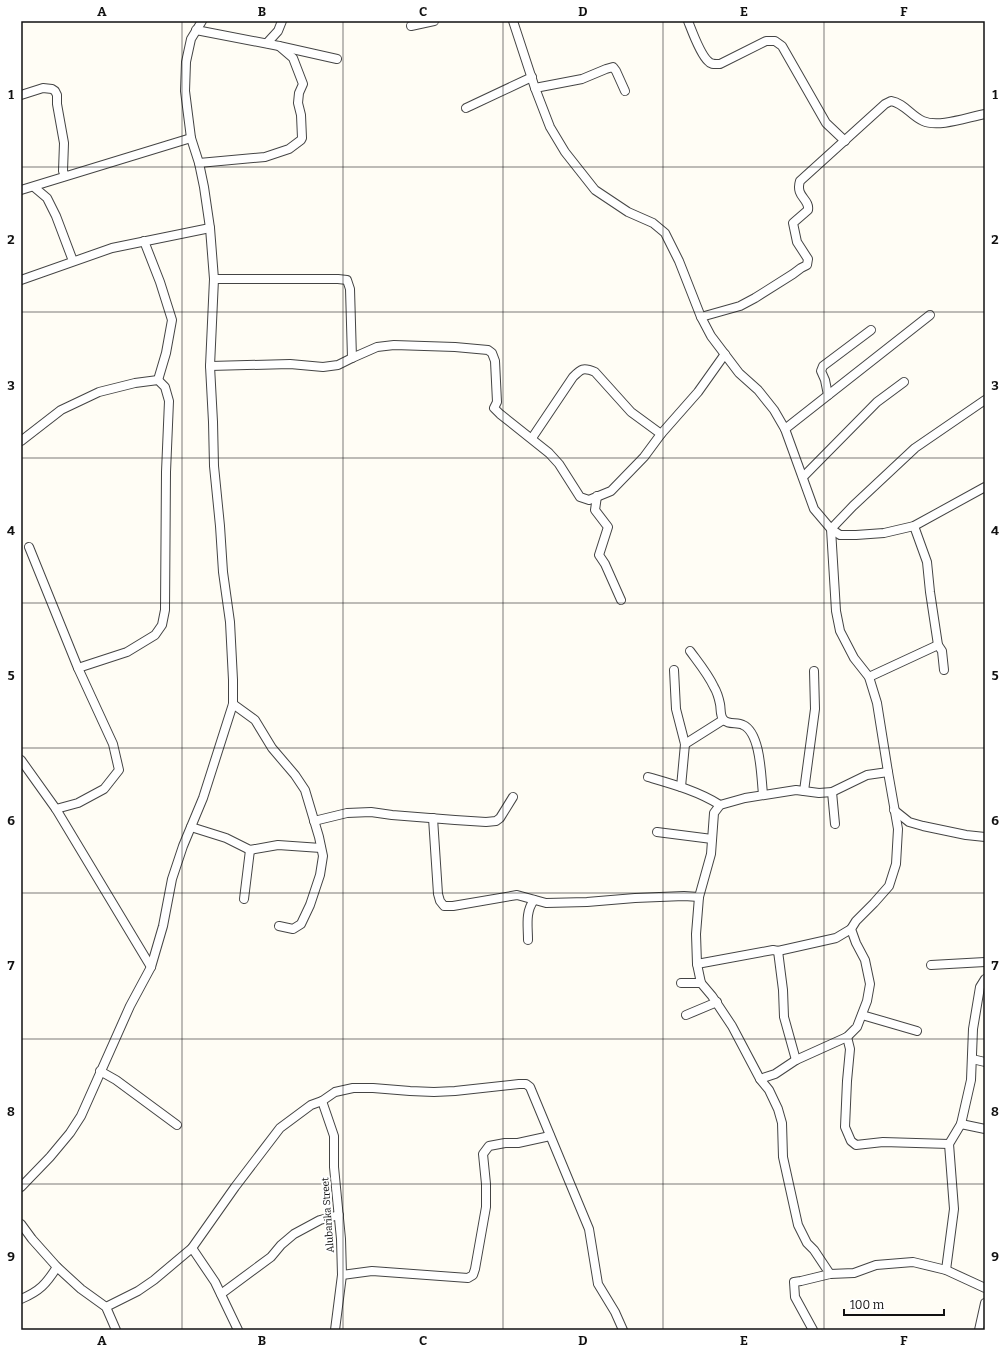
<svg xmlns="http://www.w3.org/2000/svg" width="1006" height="1351" font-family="Bitter,serif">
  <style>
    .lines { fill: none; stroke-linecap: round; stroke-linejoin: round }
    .street-casing { stroke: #444; stroke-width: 10 }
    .street { stroke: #fff; stroke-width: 8 }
    .grid { fill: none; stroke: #111; stroke-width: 1; stroke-opacity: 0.55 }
    .labels { text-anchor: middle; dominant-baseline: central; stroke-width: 4; stroke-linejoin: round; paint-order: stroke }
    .street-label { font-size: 10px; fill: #111; stroke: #fff }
    .neatline { fill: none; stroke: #111; stroke-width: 1.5 }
    .grid-label { font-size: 13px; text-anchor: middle; font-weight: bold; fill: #111 }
  </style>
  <rect width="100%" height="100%" fill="#fffdf5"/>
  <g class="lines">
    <g class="street-casing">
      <g id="street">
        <polyline points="513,21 535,88 550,127 565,152 595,190 628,212 653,223 665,233 679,261 701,317 711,336 739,373 758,390 774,410 785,429 814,509 831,529 840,535 856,535 884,533 914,526 985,487"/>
        <path d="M688,21C692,31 700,54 708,61C711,65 715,64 720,64L766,41H775L782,46L826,123L845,141"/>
        <polyline points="411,26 434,21"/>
        <polyline points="196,30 279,46 337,59"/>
        <polyline points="267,43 278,31 282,21"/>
        <polyline points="535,88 582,79 606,69 613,67 616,71 625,91"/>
        <polyline points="21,95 43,88 52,89 55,91 57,95 57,104 64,143 63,171 65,176"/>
        <polyline points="466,108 532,77"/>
        <polyline points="199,163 265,157 289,149 301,140 302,138 301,115 298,103 299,93 303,84 293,58 279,46"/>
        <polyline points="34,187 47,198 56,216 73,261"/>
        <polyline points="21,190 191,138"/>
        <polyline points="144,241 160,282 172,320 166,353 158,380"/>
        <polyline points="214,279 338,279 347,280 350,289 352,358"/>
        <polyline points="21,280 112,248 210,228"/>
        <path d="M701,317L740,306L755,298L793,274L801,268L807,265L808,259L797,242L793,223L808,210C810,199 795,197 800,181L885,104L891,101C904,103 911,116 923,121C939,128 968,117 985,114"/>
        <polyline points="210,366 290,364 323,367 338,365 352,358 377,347 394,345 455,347 488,350 492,353 495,361 497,402 494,408 500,414 549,453 559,464 580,497 589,500 611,491 644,457 661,434 698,392 725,354"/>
        <polyline points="828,395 825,380 821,371 823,366 871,330"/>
        <polyline points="785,429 930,315"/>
        <path d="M532,438L573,377C581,369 583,367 595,372L631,412L661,434"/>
        <polyline points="21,441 61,410 99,392 135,383 158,380 165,387 169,401 166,472 165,610 162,625 155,635 127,652 78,668"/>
        <polyline points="803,477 877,402 904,382"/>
        <polyline points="597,496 595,510 608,527 599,555 605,564 621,600"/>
        <polyline points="914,526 927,562 930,592 938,645 942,651 944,670"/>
        <polyline points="29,547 78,668 113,744 119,770 104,789 78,803 56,809"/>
        <path d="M690,651C698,662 708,674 714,687C717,692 719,699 720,704C721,709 720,715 723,719C727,725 737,722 743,725C761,733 761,777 763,794"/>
        <polyline points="674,670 676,709 685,744 681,787"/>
        <polyline points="869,677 938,645"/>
        <polyline points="233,704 255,720 272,748 295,775 305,790 319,837 323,856 320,875 310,905 301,924 293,929 279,926"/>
        <polyline points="685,744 723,720"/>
        <polyline points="21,760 56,809 151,967"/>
        <path d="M648,777C672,784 698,791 720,805"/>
        <polyline points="804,791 815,709 814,671"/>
        <polyline points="832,792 835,824"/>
        <polyline points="894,810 909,822 923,826 966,835 985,837"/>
        <polyline points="433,818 438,894 440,901 444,906 453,906 517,895 546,903 587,902 635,898 684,896 699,897"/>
        <polyline points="314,821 347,813 371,812 392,815 455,820 486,822 496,821 500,818 513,797"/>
        <polyline points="191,827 226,838 250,850 278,845 321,848"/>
        <polyline points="657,832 712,839"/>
        <polyline points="244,899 250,850"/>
        <path d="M528,940C528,926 525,912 534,900"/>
        <polyline points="778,951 783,990 784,1017 796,1060"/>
        <polyline points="697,964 773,950 778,951 836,938 851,929"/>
        <polyline points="931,965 985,962"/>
        <polyline points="681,983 701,983"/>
        <polyline points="686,1015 717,1002"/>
        <polyline points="862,1015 917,1031"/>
        <polyline points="847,1037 850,1049 847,1081 845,1127 851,1141 856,1145 883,1142 949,1144"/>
        <polyline points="972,1059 985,1062"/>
        <polyline points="100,1071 116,1080 177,1125"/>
        <polyline points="760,1079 775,1074 796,1060 847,1037 857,1027 867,1001 870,984 865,960 856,943 851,929 856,921 874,903 889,886 896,864 898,829 888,772 877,703 869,677 854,658 840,631 836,611 831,529 853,506 915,448 985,400"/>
        <polyline points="322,1101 334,1136 334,1167 341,1239 342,1275 335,1330"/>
        <polyline points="961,1124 985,1129"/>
        <polyline points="21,1187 50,1157 70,1133 81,1116 130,1006 151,967 163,926 172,879 183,846 203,798 233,704 233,680 230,622 223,572 220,526 214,466 213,422 210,366 214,279 210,228 204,187 199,163 191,138 185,91 186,62 191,39 202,21"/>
        <polyline points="21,1224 32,1239 57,1267 81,1289 106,1307 116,1330"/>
        <polyline points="192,1248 215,1282 238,1330"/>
        <polyline points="946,1270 954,1209 949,1144 961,1124 971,1080 973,1029 980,987 985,979"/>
        <polyline points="830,1274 814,1250 807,1243 798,1225 783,1157 782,1123 778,1109 769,1090 760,1079 732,1026 712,996 701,983 697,964 696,934 699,897 711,854 714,813 720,805 745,798 796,790 819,793 832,792 867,775 888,772"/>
        <polyline points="342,1275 372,1271 468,1278 473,1275 475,1269 486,1207 486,1184 483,1154 489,1146 505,1143 518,1143 550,1136"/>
        <polyline points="221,1294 271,1257 281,1245 294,1234 320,1220 339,1215"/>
        <path d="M21,1299C40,1291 46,1284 57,1267"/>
        <polyline points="106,1307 138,1291 154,1280 192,1248 235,1187 280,1128 311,1105 322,1101 335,1092 353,1088 373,1088 410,1091 434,1092 455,1091 519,1084 526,1084 530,1087 589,1229 598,1284 615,1312 623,1330"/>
        <polyline points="813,1330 795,1297 794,1282 801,1281 830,1274 854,1273 876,1265 913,1262 946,1270 985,1288"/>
        <polyline points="979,1330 985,1303"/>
      </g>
    </g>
    <use href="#street" class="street"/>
  </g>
  <path class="grid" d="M182,21V1330M343,21V1330M503,21V1330M663,21V1330M824,21V1330M21,167H985M21,312H985M21,458H985M21,603H985M21,748H985M21,893H985M21,1039H985M21,1184H985"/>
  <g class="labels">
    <g class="street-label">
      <text transform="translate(328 1215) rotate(-94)">Alubarika Street</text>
    </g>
  </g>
  <rect width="1006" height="1351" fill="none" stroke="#ffffff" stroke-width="44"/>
  <path d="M844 1309v6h100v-6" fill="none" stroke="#111111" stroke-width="2"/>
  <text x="850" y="1309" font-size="12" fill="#111111" stroke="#ffffff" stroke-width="3" paint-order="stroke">100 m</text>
  <rect x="22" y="22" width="962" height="1307" class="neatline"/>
  <g class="grid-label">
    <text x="102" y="16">A</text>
    <text x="262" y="16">B</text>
    <text x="423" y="16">C</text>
    <text x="583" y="16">D</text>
    <text x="744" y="16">E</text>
    <text x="904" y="16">F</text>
    <text x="11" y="99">1</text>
    <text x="995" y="99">1</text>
    <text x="11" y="244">2</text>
    <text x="995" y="244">2</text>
    <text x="11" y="390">3</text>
    <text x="995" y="390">3</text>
    <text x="11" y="535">4</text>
    <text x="995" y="535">4</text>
    <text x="11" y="680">5</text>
    <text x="995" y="680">5</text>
    <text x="11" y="825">6</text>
    <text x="995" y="825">6</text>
    <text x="11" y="970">7</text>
    <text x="995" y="970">7</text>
    <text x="11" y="1116">8</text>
    <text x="995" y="1116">8</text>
    <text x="11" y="1261">9</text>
    <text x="995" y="1261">9</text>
    <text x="102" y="1345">A</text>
    <text x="262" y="1345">B</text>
    <text x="423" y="1345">C</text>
    <text x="583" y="1345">D</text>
    <text x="744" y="1345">E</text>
    <text x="904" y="1345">F</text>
  </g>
</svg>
